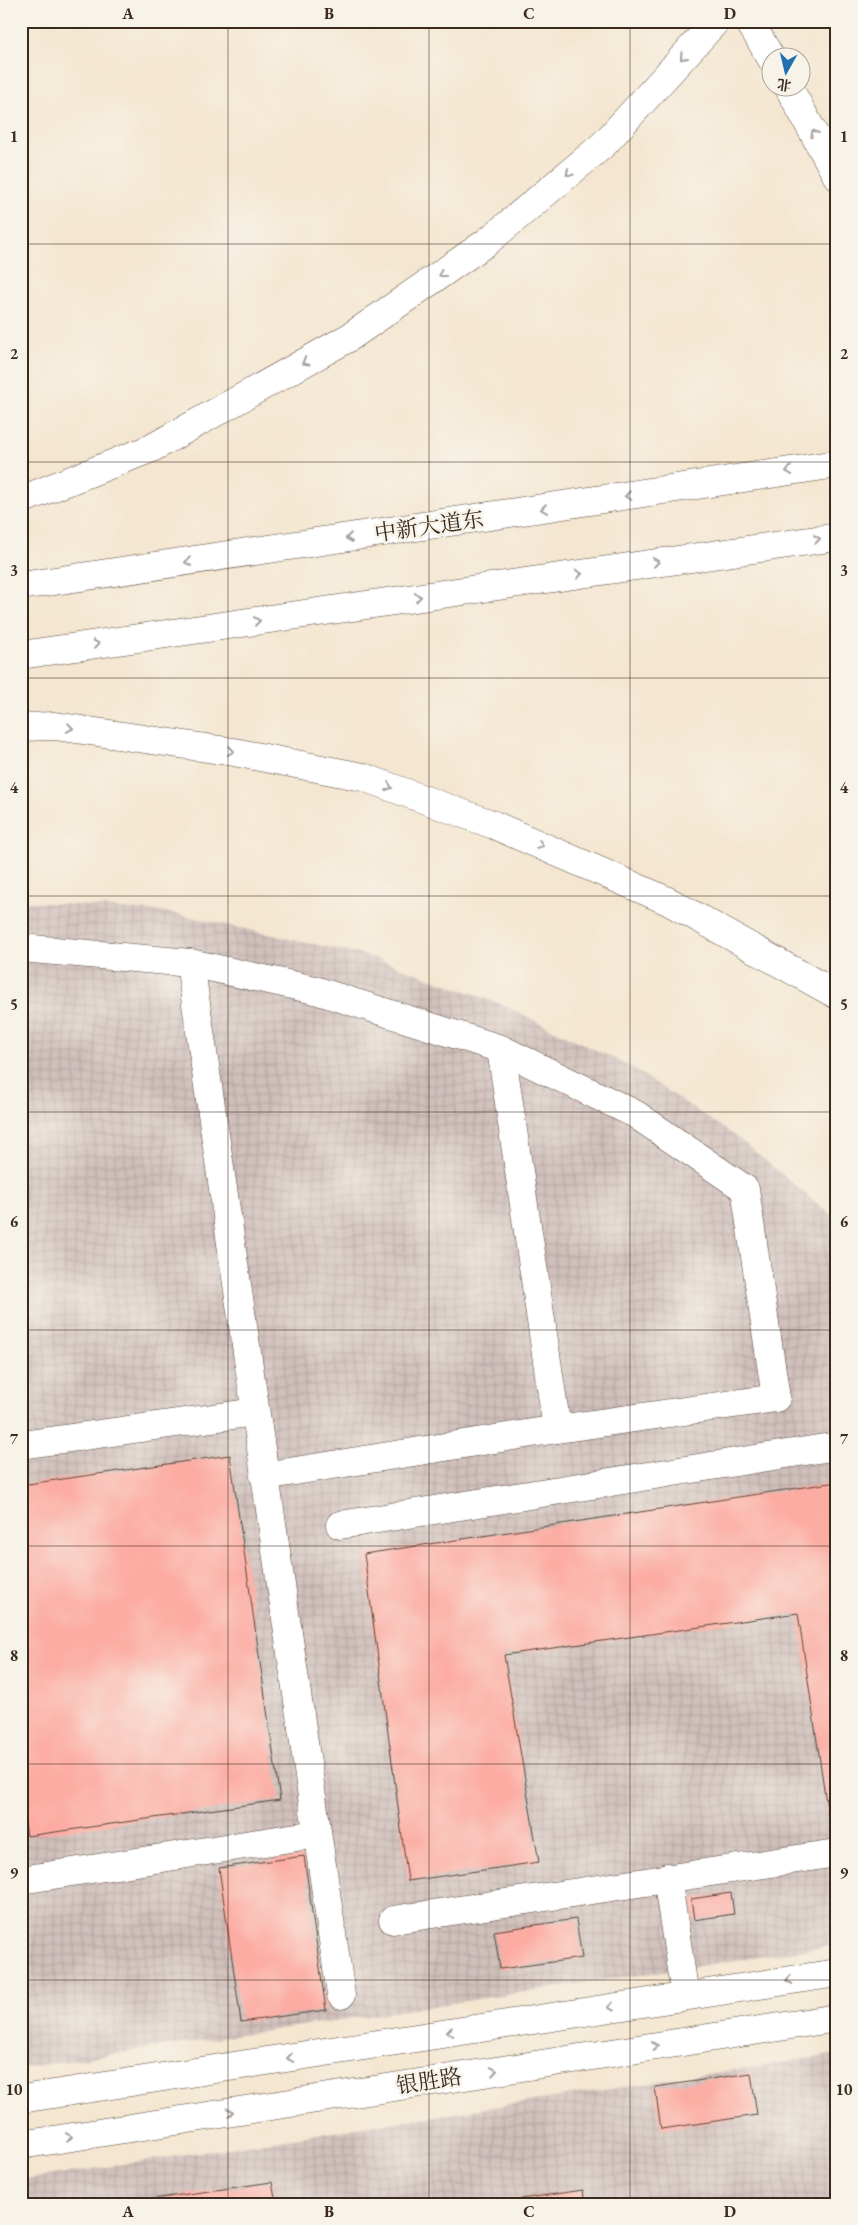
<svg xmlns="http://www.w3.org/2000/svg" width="858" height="2225" font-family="'EB Garamond','Noto Serif SC',serif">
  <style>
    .industrial { fill: url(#industrial-grid) }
    .building { fill: #fcaca3 }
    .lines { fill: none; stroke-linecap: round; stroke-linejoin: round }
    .minor-casing { stroke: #574639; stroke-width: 29 }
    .major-casing { stroke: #574639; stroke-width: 29 }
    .minor { stroke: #fff; stroke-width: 28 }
    .major { stroke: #fff; stroke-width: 28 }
    .oneway { stroke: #a79f9a }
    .grid { fill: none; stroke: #3b2a1e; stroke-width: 1; stroke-opacity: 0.55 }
    .labels { text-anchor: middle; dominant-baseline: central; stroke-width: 5; stroke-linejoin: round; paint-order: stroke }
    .street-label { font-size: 22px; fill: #3b2a1e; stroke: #f7f3e8 }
    .neatline { fill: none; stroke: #3b2a1e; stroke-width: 2 }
    .grid-label { font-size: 16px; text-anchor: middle; font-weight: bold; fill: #3b2a1e }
  </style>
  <defs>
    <pattern id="industrial-grid" width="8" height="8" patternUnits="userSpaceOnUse" patternTransform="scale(1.25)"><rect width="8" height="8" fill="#d0c0bc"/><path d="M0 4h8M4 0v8" fill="none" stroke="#b4a5a1"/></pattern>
  </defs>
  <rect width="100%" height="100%" fill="#f7f3e8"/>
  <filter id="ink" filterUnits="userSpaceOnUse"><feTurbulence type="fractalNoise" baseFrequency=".02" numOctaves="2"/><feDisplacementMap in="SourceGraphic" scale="10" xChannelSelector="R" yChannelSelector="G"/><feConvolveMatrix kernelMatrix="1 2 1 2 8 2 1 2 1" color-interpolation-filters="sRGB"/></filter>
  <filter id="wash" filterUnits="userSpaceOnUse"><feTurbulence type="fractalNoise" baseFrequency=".0096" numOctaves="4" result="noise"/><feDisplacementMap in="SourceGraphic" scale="20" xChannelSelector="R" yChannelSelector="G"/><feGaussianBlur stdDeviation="1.12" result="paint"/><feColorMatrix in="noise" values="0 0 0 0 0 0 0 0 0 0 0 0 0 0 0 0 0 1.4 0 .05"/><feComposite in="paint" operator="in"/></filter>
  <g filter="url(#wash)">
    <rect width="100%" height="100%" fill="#f4e6d0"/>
    <g class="industrial">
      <polygon points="21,901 167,912 372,957 501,1004 633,1068 738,1138 837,1220 837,1945 21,2068"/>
      <polygon points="837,2054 837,2204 21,2204 21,2180"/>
    </g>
    <g id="blocks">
      <g class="building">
        <polygon points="230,1455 280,1800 27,1836 21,1798 21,1485"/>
        <polygon points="837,1482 837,1835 831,1836 798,1613 504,1655 539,1862 408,1881 364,1554"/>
        <polygon points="304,1856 326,2010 241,2022 219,1868"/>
        <polygon points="731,1893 734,1914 694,1920 691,1899"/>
        <polygon points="576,1919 582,1958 500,1969 494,1931"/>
        <polygon points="751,2073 757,2115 661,2129 655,2087"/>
        <polygon points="272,2182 276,2204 125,2204 125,2203"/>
        <polygon points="583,2190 585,2204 493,2204 493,2203"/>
      </g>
    </g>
  </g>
  <g filter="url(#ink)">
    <use href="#blocks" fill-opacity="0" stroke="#574639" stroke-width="1"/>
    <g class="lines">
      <g class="minor-casing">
        <g id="minor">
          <polyline points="21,948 190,963 315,990 501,1049 635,1114 745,1189 776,1398 557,1429 264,1476"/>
          <polyline points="190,963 341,1995"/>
          <polyline points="501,1049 557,1429"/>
          <polyline points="21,1445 255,1412"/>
          <polyline points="340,1525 837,1446"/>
          <polyline points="667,1877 685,1996"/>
          <polyline points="21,1880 316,1834"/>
          <polyline points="393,1920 837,1853"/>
          <polyline points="21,2099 837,1973"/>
          <polyline points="21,2145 837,2018"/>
        </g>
      </g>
      <g class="major-casing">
        <g id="major">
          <polyline points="749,21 771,58"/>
          <polyline points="789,88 837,176"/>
          <polyline points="21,500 152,448 350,337 487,242 604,144 716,21"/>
          <polyline points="21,586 837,464"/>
          <polyline points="21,655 837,537"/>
          <polyline points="21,727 55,726 234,752 363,777 494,825 668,901 837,995"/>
        </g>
      </g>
      <use href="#minor" class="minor"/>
      <use href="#major" class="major"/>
    </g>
    <defs><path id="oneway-chevron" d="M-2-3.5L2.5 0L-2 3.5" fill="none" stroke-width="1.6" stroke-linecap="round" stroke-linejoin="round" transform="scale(1.25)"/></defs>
    <g class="oneway">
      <use href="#oneway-chevron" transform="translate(683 57) rotate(132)"/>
      <use href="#oneway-chevron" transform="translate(814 133) rotate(-118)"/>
      <use href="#oneway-chevron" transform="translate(569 173) rotate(140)"/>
      <use href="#oneway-chevron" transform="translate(442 274) rotate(146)"/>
      <use href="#oneway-chevron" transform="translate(305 362) rotate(151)"/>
      <use href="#oneway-chevron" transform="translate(789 471) rotate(171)"/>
      <use href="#oneway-chevron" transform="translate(628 496) rotate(171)"/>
      <use href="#oneway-chevron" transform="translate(544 509) rotate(172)"/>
      <use href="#oneway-chevron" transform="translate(349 538) rotate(172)"/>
      <use href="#oneway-chevron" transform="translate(817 539) rotate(-8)"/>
      <use href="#oneway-chevron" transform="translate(188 562) rotate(172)"/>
      <use href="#oneway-chevron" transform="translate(656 562) rotate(-8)"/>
      <use href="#oneway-chevron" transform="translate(579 574) rotate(-8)"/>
      <use href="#oneway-chevron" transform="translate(418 597) rotate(-8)"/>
      <use href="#oneway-chevron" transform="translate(257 621) rotate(-8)"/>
      <use href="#oneway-chevron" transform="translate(96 644) rotate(-8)"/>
      <use href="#oneway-chevron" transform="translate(70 728) rotate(8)"/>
      <use href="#oneway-chevron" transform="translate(231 751) rotate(9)"/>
      <use href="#oneway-chevron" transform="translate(389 787) rotate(20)"/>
      <use href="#oneway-chevron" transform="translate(540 845) rotate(23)"/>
      <use href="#oneway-chevron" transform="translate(789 1980) rotate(171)"/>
      <use href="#oneway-chevron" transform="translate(611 2007) rotate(171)"/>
      <use href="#oneway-chevron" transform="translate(450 2032) rotate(171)"/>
      <use href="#oneway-chevron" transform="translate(655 2046) rotate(-9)"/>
      <use href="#oneway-chevron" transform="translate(290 2058) rotate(171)"/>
      <use href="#oneway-chevron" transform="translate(494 2071) rotate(-9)"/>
      <use href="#oneway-chevron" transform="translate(230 2112) rotate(-9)"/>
      <use href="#oneway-chevron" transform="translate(69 2137) rotate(-9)"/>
    </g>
  </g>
  <path class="grid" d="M228,21V2204M429,21V2204M630,21V2204M21,244H837M21,462H837M21,678H837M21,896H837M21,1112H837M21,1330H837M21,1546H837M21,1764H837M21,1980H837"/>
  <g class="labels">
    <g class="street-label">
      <text transform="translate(429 526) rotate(-8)">中新大道东</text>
      <text transform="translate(429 2081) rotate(-9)">银胜路</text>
    </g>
  </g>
  <rect width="858" height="2225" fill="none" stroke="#f7f3e8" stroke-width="55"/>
  <g transform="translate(786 72) rotate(188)"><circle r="24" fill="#f7f3e8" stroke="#aca397"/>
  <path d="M0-4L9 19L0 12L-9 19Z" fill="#1f6fb2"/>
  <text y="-8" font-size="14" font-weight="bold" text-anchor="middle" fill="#3b2a1e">北</text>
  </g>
  <rect x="28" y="28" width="802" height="2170" class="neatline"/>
  <g class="grid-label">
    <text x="128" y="19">A</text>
    <text x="329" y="19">B</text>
    <text x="529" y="19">C</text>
    <text x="730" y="19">D</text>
    <text x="14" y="142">1</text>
    <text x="844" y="142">1</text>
    <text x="14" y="359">2</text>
    <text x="844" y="359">2</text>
    <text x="14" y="576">3</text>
    <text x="844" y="576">3</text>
    <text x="14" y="793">4</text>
    <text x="844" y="793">4</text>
    <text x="14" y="1010">5</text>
    <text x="844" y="1010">5</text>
    <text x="14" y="1227">6</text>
    <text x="844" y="1227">6</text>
    <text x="14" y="1444">7</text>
    <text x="844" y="1444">7</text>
    <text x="14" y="1661">8</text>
    <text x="844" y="1661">8</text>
    <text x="14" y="1878">9</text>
    <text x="844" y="1878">9</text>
    <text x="14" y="2095">10</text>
    <text x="844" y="2095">10</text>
    <text x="128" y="2217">A</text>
    <text x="329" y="2217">B</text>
    <text x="529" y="2217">C</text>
    <text x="730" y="2217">D</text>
  </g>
</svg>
